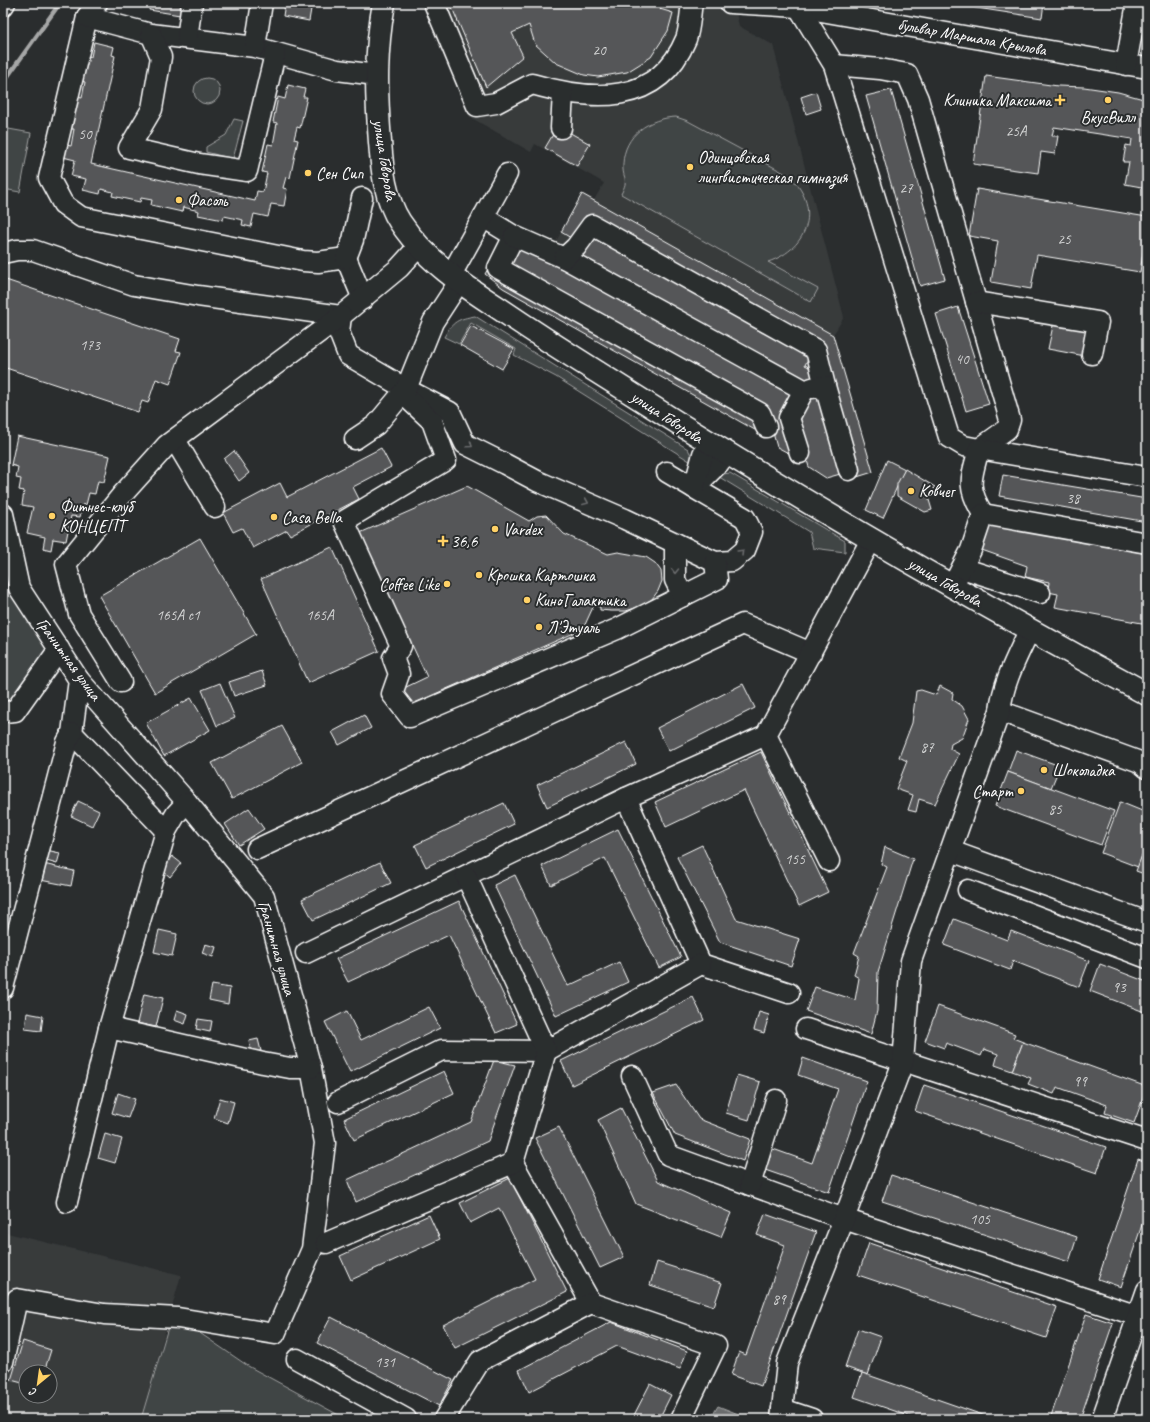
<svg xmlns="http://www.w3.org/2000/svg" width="1150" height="1422" font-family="Caveat,sans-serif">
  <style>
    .built { fill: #373a3b; fill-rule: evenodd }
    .green { fill: #414445; stroke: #a0a2a2 }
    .water { fill: #6a6c6d; stroke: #a6a7a7 }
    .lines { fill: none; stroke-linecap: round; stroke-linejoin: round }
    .stream { stroke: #a6a7a7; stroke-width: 4.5 }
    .building { fill: #555758; stroke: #fff }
    .minor-casing { stroke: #fff; stroke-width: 23 }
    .major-casing { stroke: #fff; stroke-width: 25 }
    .minor { stroke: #2a2d2e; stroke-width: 20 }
    .major { stroke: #2a2d2e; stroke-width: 22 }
    .oneway { stroke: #6a6c6d }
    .poi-dot { fill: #ffd166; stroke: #2a2d2e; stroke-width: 1.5 }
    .labels { text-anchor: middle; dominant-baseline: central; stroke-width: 4; stroke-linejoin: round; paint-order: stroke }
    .number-label { font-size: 15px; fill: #d4d5d5 }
    .street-label { font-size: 17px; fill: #fff; stroke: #2a2d2e }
    .poi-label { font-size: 17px; fill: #fff; stroke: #2a2d2e; text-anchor: start }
  </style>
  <rect width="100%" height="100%" fill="#2a2d2e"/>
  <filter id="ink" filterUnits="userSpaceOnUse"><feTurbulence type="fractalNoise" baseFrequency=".025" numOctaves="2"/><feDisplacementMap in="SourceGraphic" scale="8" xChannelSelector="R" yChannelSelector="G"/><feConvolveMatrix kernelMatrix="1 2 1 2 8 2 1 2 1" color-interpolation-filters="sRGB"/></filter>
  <g filter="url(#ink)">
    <g class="built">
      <polygon points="423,3 734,3 739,26 773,45 844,317 833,335 873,472 857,477 844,473 826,478 794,456 777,447 767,412 548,256 582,194 594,200 604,183 535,144 531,152 470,117"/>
      <path d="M3,1232L181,1275L141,1419H3ZM26,1372H50V1396H26Z"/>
    </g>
    <g class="green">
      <circle cx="207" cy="91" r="13"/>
      <path d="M676,117L688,121L788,175C822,205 810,248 768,262L818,289L811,302L621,194C630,177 622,180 623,164C624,135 649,118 676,117Z"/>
      <polygon points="234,119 243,121 233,159 206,152 206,147 226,135"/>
      <polygon points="3,128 31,133 20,192 3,189"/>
      <path d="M475,316L688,449L696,465L556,377L514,355L516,349L471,323L459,344L444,337C453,321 458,319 475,316Z"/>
      <polygon points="730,473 845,541 845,552 813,548 809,532 716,475"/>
      <polygon points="3,559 11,594 48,651 16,704 3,702"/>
      <polygon points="172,1314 248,1366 346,1419 141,1419"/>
    </g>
    <polygon class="water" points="718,1406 751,1419 707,1419 712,1416"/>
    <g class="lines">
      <polyline class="stream" points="3,83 60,3"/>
    </g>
    <g class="building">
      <polygon points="150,3 181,3 180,15 149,10"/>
      <polygon points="285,3 312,3 309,21 283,16"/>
      <polygon points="450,3 661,3 660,9 673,13 668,31 651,57 627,72 598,77 584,75 556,63 535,44 529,25 512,33 523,56 486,87"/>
      <polygon points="944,3 1044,3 1042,18"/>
      <polygon points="1144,14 1147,14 1147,27 1142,26"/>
      <polygon points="94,42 114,47 112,55 115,56 91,164 255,201 257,191 263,192 267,173 262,172 268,144 273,145 277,123 273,122 278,97 285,99 288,85 305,89 303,97 307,97 300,128 297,127 294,139 298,140 290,178 286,177 283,188 287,189 284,206 271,204 268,217 254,214 251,227 242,225 243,220 224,216 223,220 198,215 199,211 183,207 182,212 151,205 152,200 141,198 140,202 112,196 113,192 101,189 100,194 83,190 86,179 71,176 75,160 63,157 66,145 71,146 74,129 70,129 77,97 82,98 85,82 81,81 86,56 91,57"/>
      <polygon points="986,76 1058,86 1084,87 1118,92 1147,100 1147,188 1125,184 1129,162 1123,162 1126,145 1131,146 1132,139 1054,127 1052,136 1058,136 1055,154 1041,152 1038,173 973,164"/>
      <polygon points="891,90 945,279 920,286 866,96"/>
      <polygon points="816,92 821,109 806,114 801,97"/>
      <polygon points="558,126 590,144 577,166 545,148"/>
      <polygon points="977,189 1147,217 1147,228 1140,272 1037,255 1031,289 991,282 998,241 969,236"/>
      <polygon points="582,194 833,335 873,472 857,477 821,345 590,216 576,241 561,232"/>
      <polygon points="590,233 811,353 805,365 817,371 809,387 576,259"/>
      <polygon points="518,243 797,392 794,456 777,447 767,412 506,268"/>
      <polygon points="489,267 755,415 762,434 503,288 485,274"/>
      <polygon points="3,279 180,339 176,351 181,352 170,384 156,379 148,403 142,401 138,412 3,367"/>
      <polygon points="958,307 989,404 966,411 936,314"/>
      <polygon points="1054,321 1091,328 1085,356 1048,349"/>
      <polygon points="471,326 514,349 502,369 460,345"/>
      <polygon points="821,392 844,473 826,478 809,467 794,418 804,397"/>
      <polygon points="17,436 110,456 104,482 98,481 95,494 89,493 86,505 83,504 80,517 71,516 66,541 53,539 51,550 43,548 45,537 27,533 33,507 22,505 24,491 19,490 21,479 16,478 18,467 11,465"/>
      <polygon points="381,448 391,467 353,487 359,499 290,535 287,530 253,548 242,528 233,532 223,513 280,483 287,497"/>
      <polygon points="234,451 249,473 239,481 224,459"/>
      <polygon points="887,460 905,469 883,518 866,510"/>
      <polygon points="905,469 935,487 929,500 932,510 925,512 897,496 897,484"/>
      <polygon points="1003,475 1147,499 1147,522 999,496"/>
      <polygon points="467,486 529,521 537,516 546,515 564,534 608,554 618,552 646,557 655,563 661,571 662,581 658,591 652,599 641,606 626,611 611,611 600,610 600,607 594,605 583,629 410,705 402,689 427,677 360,533"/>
      <polygon points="986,520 1147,554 1147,624 1055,607 1058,594 1048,592 1049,582 1025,577 1027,566 979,549"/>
      <polygon points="200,538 256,634 155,693 99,596"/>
      <polygon points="332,547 379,651 308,683 261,579"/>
      <polygon points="262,671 267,685 234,696 229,682"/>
      <polygon points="220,683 235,718 217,726 202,690"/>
      <polygon points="743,684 755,708 669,751 657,728"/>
      <polygon points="940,686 953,693 952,699 962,706 969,719 962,738 951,744 950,749 959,754 935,804 919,799 916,812 908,810 913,795 896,789 907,761 899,757 912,723 916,691 921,690 936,695"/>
      <polygon points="191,698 210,730 164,756 146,723"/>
      <polygon points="364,715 371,728 339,745 332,732"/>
      <polygon points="282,726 302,762 232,799 212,763"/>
      <polygon points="626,742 636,764 547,807 537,785"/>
      <polygon points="1016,750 1060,766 1051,788 1008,772"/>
      <polygon points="761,752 828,892 799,906 744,790 666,827 655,802"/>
      <polygon points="1008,772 1114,811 1101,845 995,806"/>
      <polygon points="78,801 99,811 92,826 71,816"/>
      <polygon points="1120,802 1147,813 1147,842 1138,867 1101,853"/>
      <polygon points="504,803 514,824 426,867 415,845"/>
      <polygon points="249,808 264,829 239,845 225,824"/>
      <polygon points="618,829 681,957 659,968 605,858 551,885 542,866"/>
      <polygon points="1147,842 1147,875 1136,871"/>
      <polygon points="702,845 736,919 800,939 791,966 720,942 677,857"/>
      <polygon points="885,847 913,859 878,972 877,1011 871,1034 806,1011 815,987 855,1000 859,978 854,975 859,956 854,953 887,867 881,864"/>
      <polygon points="46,850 60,853 57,864 43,860"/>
      <polygon points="172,856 181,863 170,877 161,869"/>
      <polygon points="380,862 391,883 313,920 302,899"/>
      <polygon points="39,863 74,871 71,886 35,879"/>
      <polygon points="515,875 568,986 619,962 628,982 556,1016 494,885"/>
      <polygon points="459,901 517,1024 496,1033 449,935 348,982 336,959"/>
      <polygon points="954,919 1007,940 1011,931 1089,961 1079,987 1013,961 1010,970 944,945"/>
      <polygon points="3,927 9,929 5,943 3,943"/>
      <polygon points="159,930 177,934 172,956 154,952"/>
      <polygon points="205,944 216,947 213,957 202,953"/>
      <polygon points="1100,964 1147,982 1147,1013 1090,991"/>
      <polygon points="212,985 230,988 228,1004 209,1000"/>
      <polygon points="144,994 163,998 156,1027 137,1023"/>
      <polygon points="693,997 704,1020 572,1085 561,1061"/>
      <polygon points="938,1006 1015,1034 1013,1038 1023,1042 1012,1071 995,1065 998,1054 984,1049 981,1056 946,1043 944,1048 925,1041"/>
      <polygon points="429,1007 440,1028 350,1072 325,1022 347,1011 361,1040"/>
      <polygon points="177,1010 188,1014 185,1024 174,1020"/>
      <polygon points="759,1012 769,1015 764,1033 754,1030"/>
      <polygon points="27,1013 43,1016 41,1031 25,1029"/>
      <polygon points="198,1019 212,1021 210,1032 196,1029"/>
      <polygon points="258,1039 261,1051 251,1053 249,1041"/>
      <polygon points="1023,1042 1147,1087 1134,1123 1105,1113 1107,1105 1057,1087 1054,1094 1028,1084 1031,1078 1012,1071"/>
      <polygon points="803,1058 867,1081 829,1192 765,1170 773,1149 812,1163 838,1089 798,1075"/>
      <polygon points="494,1060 515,1065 488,1141 356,1202 347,1180 471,1122"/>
      <polygon points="444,1071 454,1093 354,1140 344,1119"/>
      <polygon points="737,1075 760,1082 749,1120 726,1113"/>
      <polygon points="676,1085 699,1119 750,1139 743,1161 675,1135 653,1093"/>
      <polygon points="924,1085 1106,1147 1097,1173 915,1111"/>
      <polygon points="118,1093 135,1099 128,1118 112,1113"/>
      <polygon points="220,1098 234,1102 228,1123 214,1118"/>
      <polygon points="621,1108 658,1181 731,1213 721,1237 636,1204 598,1120"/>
      <polygon points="559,1127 624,1257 600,1268 535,1138"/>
      <polygon points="105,1134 122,1139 115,1163 98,1158"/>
      <polygon points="1138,1159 1147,1162 1147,1210 1121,1287 1098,1279"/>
      <polygon points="891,1175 1077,1237 1069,1262 882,1201"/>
      <polygon points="510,1178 567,1292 455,1348 443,1325 535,1279 499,1208 470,1223 460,1203"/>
      <polygon points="765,1214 816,1232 761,1386 731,1375 739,1352 746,1355 785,1245 757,1235"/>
      <polygon points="429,1215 440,1239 351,1280 340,1256"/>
      <polygon points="869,1243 1057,1307 1046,1338 858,1275"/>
      <polygon points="657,1262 722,1283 714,1306 650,1285"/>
      <polygon points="1086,1314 1113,1323 1080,1419 1050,1419"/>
      <polygon points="331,1317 453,1380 439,1406 317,1343"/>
      <polygon points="611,1322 687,1351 680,1369 617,1346 529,1392 519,1370"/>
      <polygon points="858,1329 881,1337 868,1375 845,1367"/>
      <polygon points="23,1341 51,1350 44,1372 26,1372 26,1384 11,1380"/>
      <polygon points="862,1373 868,1375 994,1419 918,1419 854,1397"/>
      <polygon points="650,1384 671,1395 659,1419 632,1419"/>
    </g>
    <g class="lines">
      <g class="minor-casing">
        <g id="minor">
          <polyline points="97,3 87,17 49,178 63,204 81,217 303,261 318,262 346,258 363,299"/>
          <path d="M434,3L477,106L496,103L532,84C591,101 658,107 686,39C690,28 690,14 692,3"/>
          <polyline points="730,3 798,7 1147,68"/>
          <polyline points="796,3 834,65 949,437 964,446 979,449 1007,429 1010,420 918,99 907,74 880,69 834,65"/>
          <polyline points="3,6 5,3"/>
          <polyline points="87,17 151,34 255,47 337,70 376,75"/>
          <polyline points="151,34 161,57 152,109 129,148 199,164 247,171 275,54"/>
          <polyline points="187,38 192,3"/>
          <polyline points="255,47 262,3"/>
          <polyline points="1126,65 1137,3"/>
          <polyline points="561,128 563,93"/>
          <polyline points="483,217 514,236 498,268 760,413 766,427"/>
          <polyline points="514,236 564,258 804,390 789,418 800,453"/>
          <polyline points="3,253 17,250 33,250 134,285 198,296 341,316 399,268 419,246"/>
          <polyline points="346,258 353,240 362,198"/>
          <polyline points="564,258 576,247 592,225 816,350 825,386"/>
          <polyline points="451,275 507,174"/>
          <polyline points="976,302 1098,322 1092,354"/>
          <polyline points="341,316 339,332 348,355 406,389 450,412 465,444 505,464 537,481 625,519 715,562 732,561 745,550 752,532 745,518 694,488 719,463 725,453"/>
          <polyline points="812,388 825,386 849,470"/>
          <polyline points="402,393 432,421 446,460 344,521 401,646 393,658 399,674 392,694 410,717 617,629 717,579 715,562"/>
          <polyline points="355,439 376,425 406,389 433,322 459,282"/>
          <polyline points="175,440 215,507"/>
          <polyline points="667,472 694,488 703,454 709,443"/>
          <polyline points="3,514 19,588 79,680 187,802 264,896 311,1068 325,1143 312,1249 275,1334 178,1318 104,1314 17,1299 3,1362"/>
          <path d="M983,514C966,486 971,479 979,449L1147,477"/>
          <polyline points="675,543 675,580 683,596"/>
          <polyline points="962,568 1040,593"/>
          <polyline points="952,587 971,550 983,514 1147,543"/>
          <polyline points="79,680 72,733 166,831"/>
          <polyline points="121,682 79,614 66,564 122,495 167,445 341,316"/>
          <polyline points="1000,711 1140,762 1147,768"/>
          <polyline points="3,712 15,711 59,649"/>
          <polyline points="766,735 829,861"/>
          <polyline points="626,798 701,964 789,993"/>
          <polyline points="257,849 743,624 811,653"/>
          <polyline points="951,851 1147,922"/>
          <polyline points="968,890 1147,958"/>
          <polyline points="306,953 626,798 766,735 871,540"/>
          <polyline points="3,988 67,742 72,733"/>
          <polyline points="109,1028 263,1063 290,1068 311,1068"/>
          <polyline points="806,1029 1147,1141"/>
          <polyline points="632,1076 668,1155 844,1219 1138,1316"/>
          <polyline points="338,1102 442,1050 546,1051 701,964"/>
          <polyline points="513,1163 591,1303 716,1346 681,1419"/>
          <polyline points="750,1185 776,1100"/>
          <polyline points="67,1202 109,1028 166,831 176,814 187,802"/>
          <polyline points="326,1243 513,1163 546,1051 466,876"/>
          <polyline points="297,1359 406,1419"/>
          <polyline points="782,1409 812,1419"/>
          <polyline points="444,1419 480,1361 591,1303"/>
          <path d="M781,1419L787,1363L844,1219L903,1062L911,961L1000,711C1003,682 1017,657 1029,631"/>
          <polyline points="1102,1419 1147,1290"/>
        </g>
      </g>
      <g class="major-casing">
        <path id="major" d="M384,3C375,52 376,92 380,142C382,169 385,199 400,222C425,260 463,285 500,309C531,330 562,350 594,370C774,485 959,593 1147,694"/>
      </g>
      <use href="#minor" class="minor"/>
      <use href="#major" class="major"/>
    </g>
    <defs><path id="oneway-chevron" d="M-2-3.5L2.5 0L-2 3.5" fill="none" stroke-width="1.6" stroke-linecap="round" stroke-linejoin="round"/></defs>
    <g class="oneway">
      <use href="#oneway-chevron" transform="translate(470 445) rotate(35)"/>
      <use href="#oneway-chevron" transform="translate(586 502) rotate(23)"/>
      <use href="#oneway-chevron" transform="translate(741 552) rotate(-45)"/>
      <use href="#oneway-chevron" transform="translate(675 571) rotate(91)"/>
    </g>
  </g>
  <g class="poi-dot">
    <path d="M1058 94h4v4h4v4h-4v4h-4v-4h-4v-4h4z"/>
    <circle cx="1108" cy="100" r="4"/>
    <circle cx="690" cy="167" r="4"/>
    <circle cx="308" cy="173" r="4"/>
    <circle cx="179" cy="200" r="4"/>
    <circle cx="911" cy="491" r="4"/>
    <circle cx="52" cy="516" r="4"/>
    <circle cx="274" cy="517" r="4"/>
    <circle cx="495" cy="529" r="4"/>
    <path d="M441 535h4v4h4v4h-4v4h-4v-4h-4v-4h4z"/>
    <circle cx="479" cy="575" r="4"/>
    <circle cx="447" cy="584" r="4"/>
    <circle cx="527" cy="600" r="4"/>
    <circle cx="539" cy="627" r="4"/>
    <circle cx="1044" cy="770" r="4"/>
    <circle cx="1021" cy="791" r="4"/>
  </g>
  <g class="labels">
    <g class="number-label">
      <text x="599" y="50">20</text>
      <text x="1016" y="131">25А</text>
      <text x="85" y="134">50</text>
      <text x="906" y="188">27</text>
      <text x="1064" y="239">25</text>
      <text x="90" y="345">173</text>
      <text x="962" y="359">40</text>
      <text x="1073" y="498">38</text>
      <text x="178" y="615">165А с1</text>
      <text x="320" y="615">165А</text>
      <text x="927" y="747">87</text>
      <text x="1055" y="809">85</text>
      <text x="795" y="859">155</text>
      <text x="1119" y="987">93</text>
      <text x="1080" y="1081">99</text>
      <text x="980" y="1219">105</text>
      <text x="779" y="1299">89</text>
      <text x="385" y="1362">131</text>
    </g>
    <g class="street-label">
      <text transform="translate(972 37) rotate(10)">бульвар Маршала Крылова</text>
      <text transform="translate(385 160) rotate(81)">улица Говорова</text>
      <text transform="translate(667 417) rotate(33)">улица Говорова</text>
      <text transform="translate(945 582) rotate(30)">улица Говорова</text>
      <text transform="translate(69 659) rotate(54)">Гранитная улица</text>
      <text transform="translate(277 948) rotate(74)">Гранитная улица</text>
    </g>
    <g class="poi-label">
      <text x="1051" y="100" text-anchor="end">Клиника Максима</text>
      <text x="1108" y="117" text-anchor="middle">ВкусВилл</text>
      <text x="698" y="157">Одинцовская<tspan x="698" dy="20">лингвистическая гимназия</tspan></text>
      <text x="316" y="173">Сен Сип</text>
      <text x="187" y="200">Фасоль</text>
      <text x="919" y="491">Ковчег</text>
      <text x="60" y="506">Фитнес-клуб<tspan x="60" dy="20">КОНЦЕПТ</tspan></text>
      <text x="282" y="517">Casa Bella</text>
      <text x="503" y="529">Vardex</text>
      <text x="451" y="541">36,6</text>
      <text x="487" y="575">Крошка Картошка</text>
      <text x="439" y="584" text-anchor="end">Coffee Like</text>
      <text x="535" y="600">КиноГалактика</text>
      <text x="547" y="627">Л'Этуаль</text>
      <text x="1052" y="770">Шоколадка</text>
      <text x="1013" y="791" text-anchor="end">Старт</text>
    </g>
  </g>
  <rect width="1150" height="1422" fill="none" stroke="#2a2d2e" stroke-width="16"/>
  <rect x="8" y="8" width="1134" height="1406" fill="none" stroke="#fff" stroke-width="1.5" filter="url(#ink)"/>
  <g transform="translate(38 1384) rotate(209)"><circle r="19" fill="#2a2d2e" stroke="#7f8182"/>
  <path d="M0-3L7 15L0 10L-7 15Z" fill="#ffd166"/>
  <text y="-6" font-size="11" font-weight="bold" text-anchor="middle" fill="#ffffff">С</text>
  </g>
</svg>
